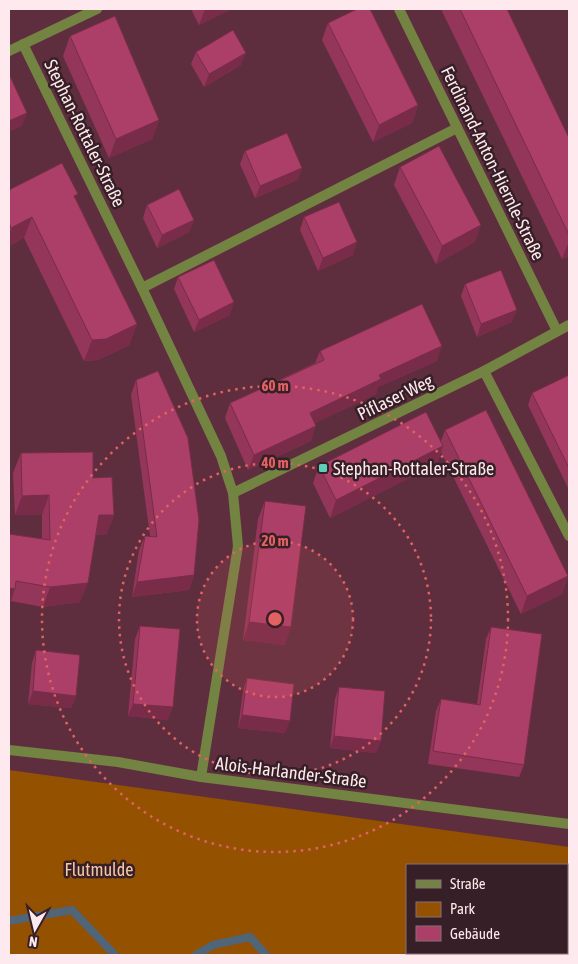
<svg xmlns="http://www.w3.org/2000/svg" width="578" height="964" font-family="'Asap Condensed',sans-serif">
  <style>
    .green { fill: #945100; fill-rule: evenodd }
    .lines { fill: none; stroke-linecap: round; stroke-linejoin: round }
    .stream { stroke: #506577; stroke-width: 8 }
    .service { stroke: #738341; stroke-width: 10 }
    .minor { stroke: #738341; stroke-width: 10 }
    .wall { fill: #943659 }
    .shaded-wall { fill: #782c48 }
    .building { fill: #ac3f67; stroke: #782c48 }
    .ring { fill: none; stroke: #e26263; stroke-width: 2.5; stroke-dasharray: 2.5 5 }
    .poi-dot { fill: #5cceba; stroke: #361f26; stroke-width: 2 }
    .labels { text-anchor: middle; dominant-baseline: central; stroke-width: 5; stroke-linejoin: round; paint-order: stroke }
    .street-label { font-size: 18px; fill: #fde9ee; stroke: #361f26 }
    .poi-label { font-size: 18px; fill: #fde9ee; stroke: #361f26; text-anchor: start }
    .park-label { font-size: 18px; fill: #f5c7a3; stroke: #361f26 }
    .centre { fill: #e26263; stroke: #361f26; stroke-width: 2.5 }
    .ring-label { font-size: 15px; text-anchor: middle; font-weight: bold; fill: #e26263; stroke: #361f26; stroke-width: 5; stroke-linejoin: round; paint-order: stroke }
  </style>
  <rect width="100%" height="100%" fill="#5f2e3e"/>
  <path class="green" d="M9,770L569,847V955H9ZM407,865H567V953H407Z"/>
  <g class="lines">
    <g class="stream">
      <polyline points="9,921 72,910 115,955"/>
      <polyline points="196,955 213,945 250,937 266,955"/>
    </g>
    <polyline class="service" points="142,288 457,128"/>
    <g class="minor">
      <polyline points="399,9 557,331"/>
      <polyline points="23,44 142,288 221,456 233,493 238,546 201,777"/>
      <polyline points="9,51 97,9"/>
      <polyline points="484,371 569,536"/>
      <polyline points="233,493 484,371 569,325"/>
      <polyline points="9,750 118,762 201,777 569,824"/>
    </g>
  </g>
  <g class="wall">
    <polygon points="191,9 232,9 199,25"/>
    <polygon points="441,9 507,9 569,138 569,256 562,259"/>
    <polygon points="328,23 418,105 412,123 373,142 322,40"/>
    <polygon points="70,36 159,120 152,139 109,158 63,56"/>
    <polygon points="196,52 241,65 204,87 191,64"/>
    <polygon points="245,151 302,168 297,180 255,198 240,164"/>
    <polygon points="400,167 475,242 436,264 394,185"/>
    <polygon points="9,190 76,199 137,324 129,345 98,360 84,361 24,238 9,246"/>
    <polygon points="147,205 194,220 189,232 157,248 143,218"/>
    <polygon points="304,217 353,255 318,271 300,230"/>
    <polygon points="178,277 230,315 194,332 174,289"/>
    <polygon points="465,284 512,322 477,337 461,296"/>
    <polygon points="320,351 437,361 378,387 376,394 315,423 311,441 248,470 225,418 230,403 315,363"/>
    <polygon points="569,375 569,490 528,405 532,393"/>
    <polygon points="136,380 194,575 189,590 132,597 139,550 145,536 150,536 131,395"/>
    <polygon points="445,430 568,576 562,594 521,614 441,452 437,464 330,518 313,483 319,466 441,441"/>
    <polygon points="21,453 93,478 114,515 106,535 96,535 80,602 43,607 11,601 9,534 42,539 42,515 15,515 13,473"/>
    <polygon points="265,501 285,645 243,640 258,519"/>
    <polygon points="140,626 168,720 128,716 135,639"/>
    <polygon points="491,627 524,765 519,777 428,764 436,711 441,699 477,704 486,639"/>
    <polygon points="36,650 76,696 71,708 28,704 32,663"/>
    <polygon points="247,678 285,733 238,728 243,691"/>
    <polygon points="339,687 376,753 330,748 335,699"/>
  </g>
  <g class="shaded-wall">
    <polygon points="205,9 232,9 199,25"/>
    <polygon points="246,53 241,65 204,87 209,74"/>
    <polygon points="418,105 412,123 373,142 379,125"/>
    <polygon points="27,113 22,126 9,132 9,121"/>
    <polygon points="159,120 152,139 109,158 116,139"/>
    <polygon points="302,168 297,180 255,198 260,186"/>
    <polygon points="32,217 24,238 9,246 9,235 11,228"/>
    <polygon points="194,220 189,232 157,248 162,235"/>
    <polygon points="481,225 475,242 436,264 442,246"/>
    <polygon points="569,241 569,256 562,259"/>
    <polygon points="357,242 353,255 318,271 323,258"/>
    <polygon points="234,302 230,315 194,332 199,320"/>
    <polygon points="517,310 512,322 477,337 481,324"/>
    <polygon points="137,324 129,345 98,360 84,361 92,340"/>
    <polygon points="442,346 437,361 378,387 376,394 305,428 310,413 379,375"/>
    <polygon points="316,426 311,441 248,470 254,455"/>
    <polygon points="443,446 437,464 330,518 336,500"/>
    <polygon points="49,495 42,515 15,515 22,496"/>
    <polygon points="99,515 114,515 106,535 92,535"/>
    <polygon points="194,575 189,590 132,597 137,582"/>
    <polygon points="568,576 562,594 521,614 527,596"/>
    <polygon points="88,583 80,602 43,607 50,587"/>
    <polygon points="9,588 15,589 9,607"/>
    <polygon points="249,622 291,627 285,645 243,640"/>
    <polygon points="33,691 76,696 71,708 28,704"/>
    <polygon points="133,704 173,707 168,720 128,716"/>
    <polygon points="242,715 290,721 285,733 238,728"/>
    <polygon points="334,736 381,741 376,753 330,748"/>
  </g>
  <g class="building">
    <polygon points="357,9 370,9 418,105 379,125 328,23"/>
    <polygon points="460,9 507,9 569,138 569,235"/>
    <polygon points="115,16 159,120 116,139 70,36"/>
    <polygon points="233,30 246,53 209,74 196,52"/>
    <polygon points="9,74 27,113 9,121"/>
    <polygon points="287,133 302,168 260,186 245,151"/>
    <polygon points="439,146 481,225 442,246 400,167"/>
    <polygon points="62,163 78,194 74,196 137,324 106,339 92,340 32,217 11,228 9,222 9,190"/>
    <polygon points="179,189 194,220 162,235 147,205"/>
    <polygon points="339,202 357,242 323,258 304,217"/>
    <polygon points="214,260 234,302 199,320 178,277"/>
    <polygon points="501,270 517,310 481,324 465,284"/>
    <polygon points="422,304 442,346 379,375 381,379 310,413 316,426 254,455 230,403 324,360 320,351"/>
    <polygon points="158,371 188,438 199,520 194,575 137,582 145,536 157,537 136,380"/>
    <polygon points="569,375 569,468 532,393"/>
    <polygon points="486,410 568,576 527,596 445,430"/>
    <polygon points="426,412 443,446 336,500 319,466"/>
    <polygon points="93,452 93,478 112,477 114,515 99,515 88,583 50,587 16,581 15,589 9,588 9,534 50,540 49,495 22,496 21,453"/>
    <polygon points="265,501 306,506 291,627 249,622"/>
    <polygon points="140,626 180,629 173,707 133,704"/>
    <polygon points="491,627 542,634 524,765 433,751 441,699 480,705"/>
    <polygon points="36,650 80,655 76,696 33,691"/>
    <polygon points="247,678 294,684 290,721 242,715"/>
    <polygon points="339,687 385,691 381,741 334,736"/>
  </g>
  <circle cx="275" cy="619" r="78" fill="#e26263" fill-opacity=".12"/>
  <g class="ring">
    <circle cx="275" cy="619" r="78"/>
    <circle cx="275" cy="619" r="156"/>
    <circle cx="275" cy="619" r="233"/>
  </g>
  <rect class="poi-dot" x="318" y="463" width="10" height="10" rx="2.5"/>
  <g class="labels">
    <g class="street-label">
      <text transform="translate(85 133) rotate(64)">Stephan-Rottaler-Straße</text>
      <text transform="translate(493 163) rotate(64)">Ferdinand-Anton-Hiernle-Straße</text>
      <text transform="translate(395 397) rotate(-26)">Piflaser Weg</text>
      <text transform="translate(291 772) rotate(7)">Alois-Harlander-Straße</text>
    </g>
    <g class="poi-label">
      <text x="333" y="468">Stephan-Rottaler-Straße</text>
    </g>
    <g class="park-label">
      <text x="99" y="869">Flutmulde</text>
    </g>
  </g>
  <circle cx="275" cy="619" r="8" class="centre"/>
  <g class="ring-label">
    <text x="275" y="391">60 m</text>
    <text x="275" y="468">40 m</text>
    <text x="275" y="546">20 m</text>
  </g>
  <rect width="578" height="964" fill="none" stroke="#fde9ee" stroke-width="20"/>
  <rect x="406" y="864" width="162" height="90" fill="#361f26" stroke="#867076"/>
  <rect x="416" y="880" width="25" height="8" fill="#738341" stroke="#867076"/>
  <text x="450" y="889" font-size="15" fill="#fde9ee">Straße</text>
  <rect x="416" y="902" width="25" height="15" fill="#945100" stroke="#867076"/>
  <text x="450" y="914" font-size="15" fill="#fde9ee">Park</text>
  <rect x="416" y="926" width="25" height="15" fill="#ac3f67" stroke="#867076"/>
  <text x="450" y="939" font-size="15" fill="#fde9ee">Gebäude</text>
  <g transform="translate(35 929) rotate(188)" stroke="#361f26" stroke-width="4" paint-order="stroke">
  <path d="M0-4L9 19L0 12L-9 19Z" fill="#fde9ee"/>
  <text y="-8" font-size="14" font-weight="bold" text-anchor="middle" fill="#fde9ee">N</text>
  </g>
</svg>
